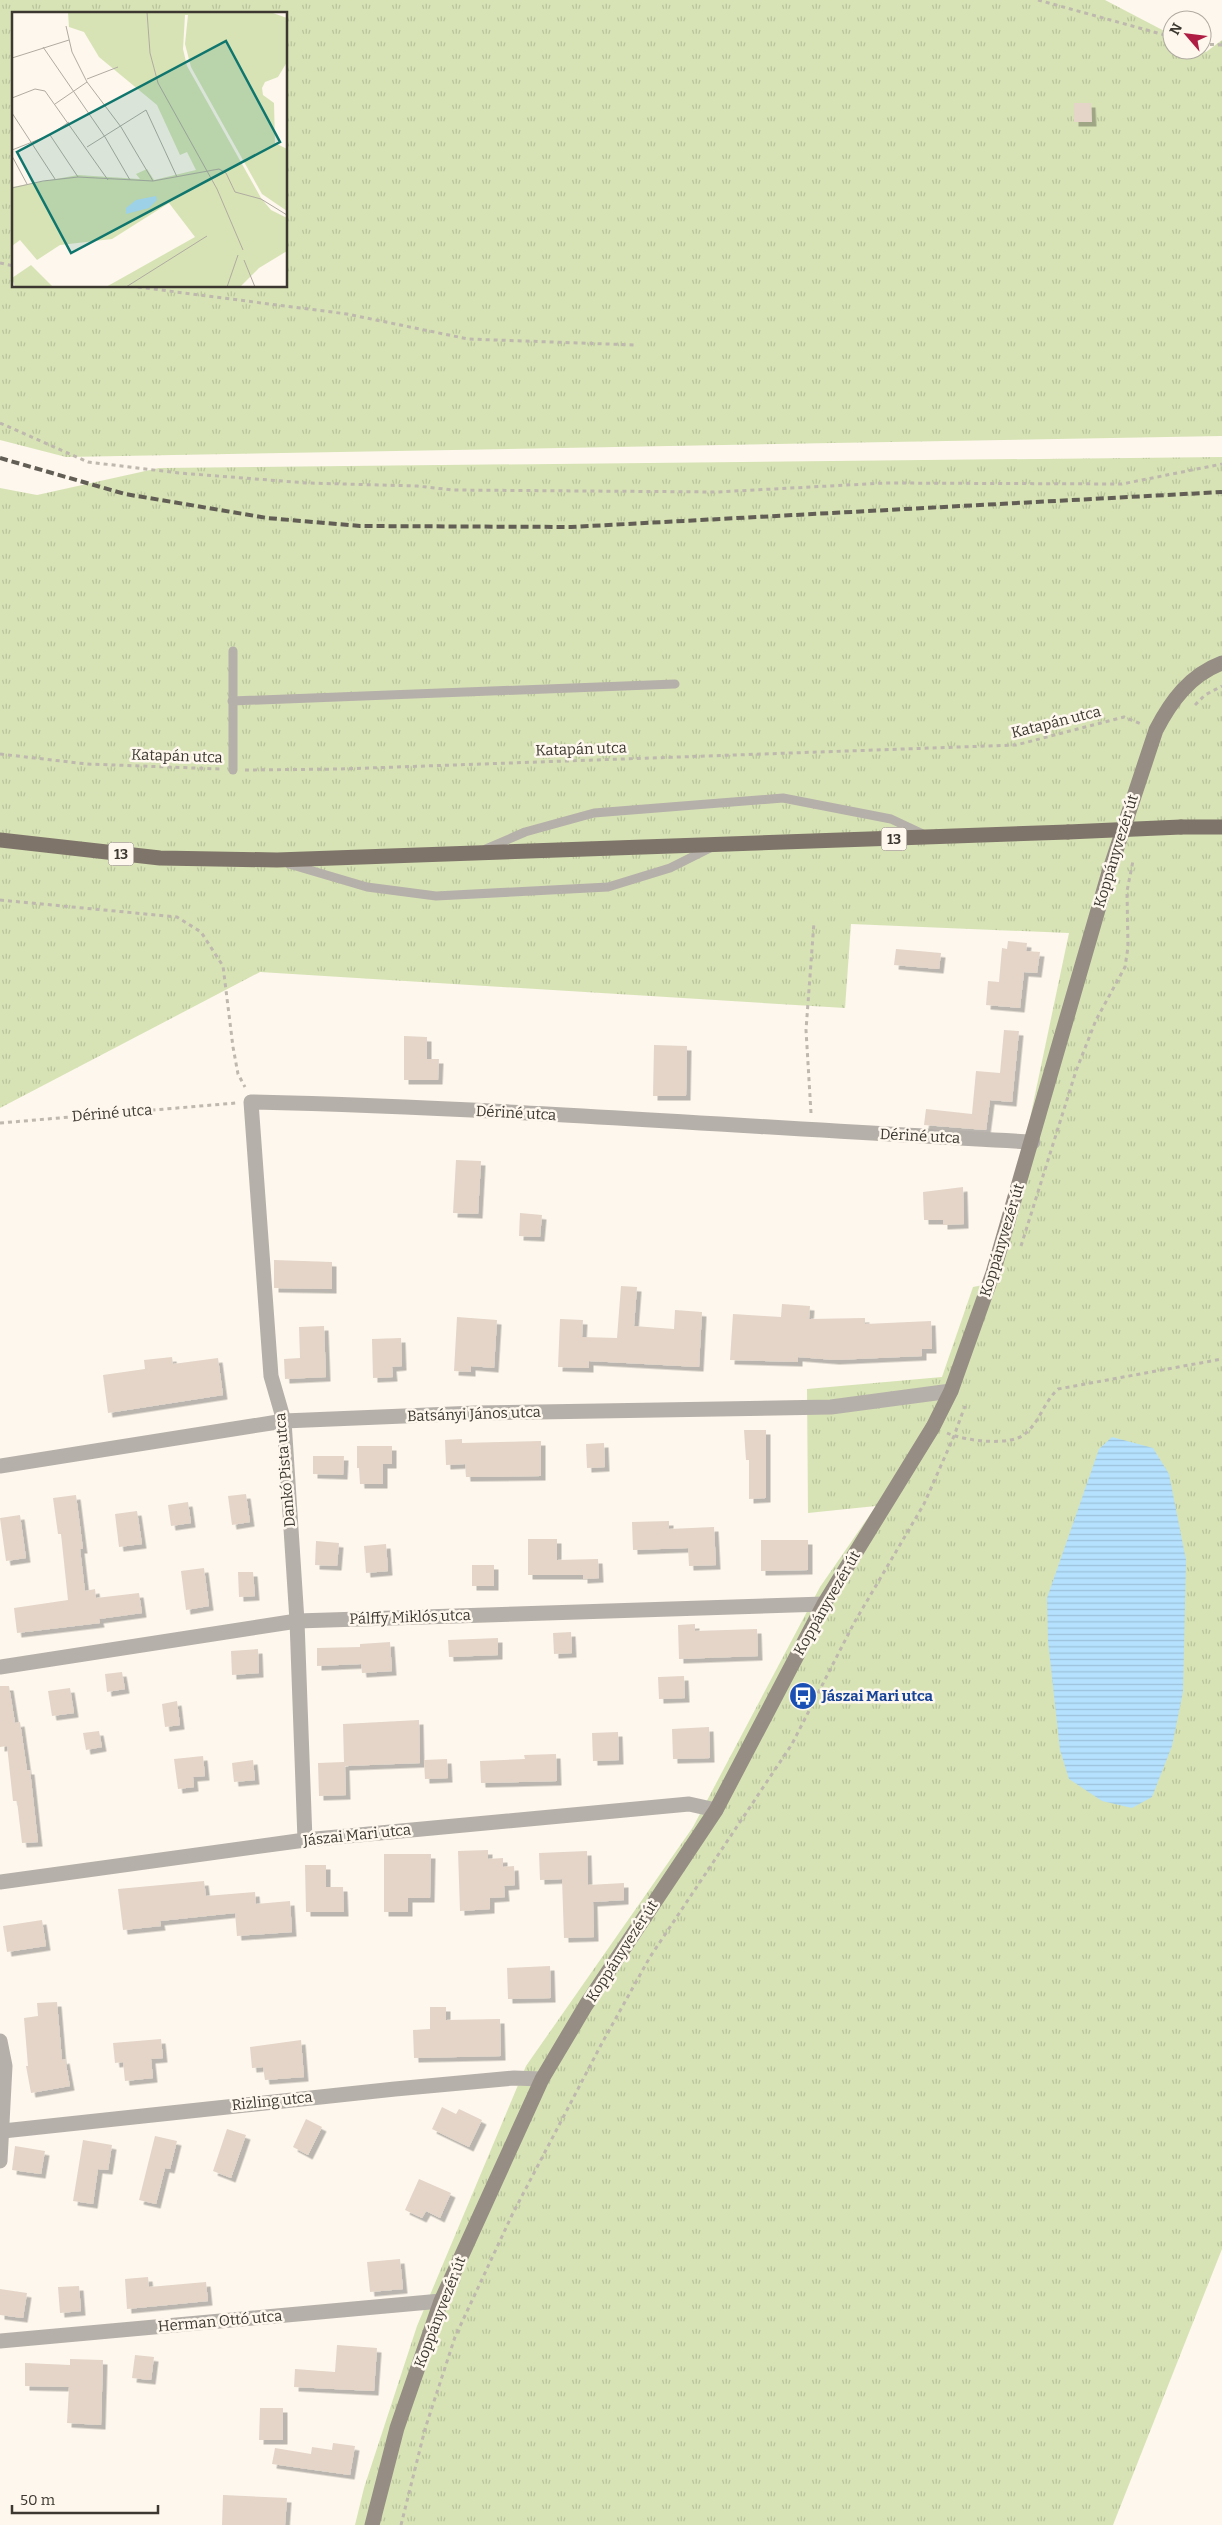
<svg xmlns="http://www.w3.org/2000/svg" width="1222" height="2525" font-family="Bitter,serif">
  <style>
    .grass { fill: url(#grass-tufts); fill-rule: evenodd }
    .water { fill: url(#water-rules) }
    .building { fill: #e4d5c8; filter: url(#shadow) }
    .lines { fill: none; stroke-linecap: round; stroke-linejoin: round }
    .path { stroke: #beb8af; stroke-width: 3; stroke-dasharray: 4 4; stroke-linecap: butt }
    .lane { stroke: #b6b0aa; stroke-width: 9 }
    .street { stroke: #b6b0aa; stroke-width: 15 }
    .secondary { stroke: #968d84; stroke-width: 15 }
    .primary { stroke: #7f7469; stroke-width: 15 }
    .rail { stroke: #625e56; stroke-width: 4; stroke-dasharray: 8 4; stroke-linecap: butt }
    .primary-bridge { stroke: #7f7469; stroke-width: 15 }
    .labels { text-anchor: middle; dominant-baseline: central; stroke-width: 5; stroke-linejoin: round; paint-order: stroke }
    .shield { fill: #fef7ed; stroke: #767169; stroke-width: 1 }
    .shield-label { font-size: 14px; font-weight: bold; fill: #3c3831 }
    .street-label { font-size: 15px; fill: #3c3831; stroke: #fef7ed }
    .transit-label { font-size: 15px; font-weight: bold; fill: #164399; stroke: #fef7ed; text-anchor: start }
    .inset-road { fill: none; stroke: #b0aba2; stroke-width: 1 }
    .view { fill: #0f766e; fill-opacity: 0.15; stroke: #0f766e; stroke-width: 2.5 }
    .inset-edge { fill: none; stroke: #3c3831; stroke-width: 2.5 }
  </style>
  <defs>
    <pattern id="grass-tufts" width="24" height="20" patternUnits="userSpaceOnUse" patternTransform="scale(1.25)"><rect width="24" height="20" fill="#d7e3b5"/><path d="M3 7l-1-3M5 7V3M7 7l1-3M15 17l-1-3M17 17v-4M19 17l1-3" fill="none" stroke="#b9c49c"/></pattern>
    <pattern id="water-rules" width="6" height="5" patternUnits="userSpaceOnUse" patternTransform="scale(1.25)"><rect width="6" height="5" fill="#b5e1fe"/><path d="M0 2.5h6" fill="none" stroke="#9dc2da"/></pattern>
    <filter id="shadow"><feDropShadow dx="4.5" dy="4.5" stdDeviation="0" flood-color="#0004"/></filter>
  </defs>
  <rect width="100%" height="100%" fill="#fef7ed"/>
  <g class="grass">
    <path d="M0,0H1105L1172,35V50H1201L1206,52L1222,40V436L66,457L0,440ZM14,14H286V286H14Z"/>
    <polygon points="1222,457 1222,2249 1113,2525 355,2525 364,2488 417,2326 526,2066 693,1827 820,1587 876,1506 808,1513 807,1389 942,1377 973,1287 983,1285 1020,1166 1069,933 851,924 845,1008 260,972 0,1108 0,488 37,495 159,468"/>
  </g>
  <polygon class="water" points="1112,1437 1153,1448 1169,1474 1186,1560 1183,1692 1172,1746 1152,1797 1132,1808 1102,1801 1069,1779 1060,1750 1048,1641 1047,1598 1099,1449"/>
  <g class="building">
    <polygon points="1074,103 1091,103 1092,122 1074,122"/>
    <polygon points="1008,941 1027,943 1026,951 1040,952 1037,973 1024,972 1020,1008 986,1005 988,981 999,982 1002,948 1007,949"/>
    <polygon points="896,949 941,953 939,969 894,965"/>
    <polygon points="1004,1030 1019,1031 1012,1102 990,1100 986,1130 924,1125 926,1109 972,1114 976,1071 1000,1073"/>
    <polygon points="404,1036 427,1037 427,1059 439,1059 438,1080 404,1080"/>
    <polygon points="654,1045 687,1046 686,1096 653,1096"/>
    <polygon points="456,1160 481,1161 478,1214 453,1213"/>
    <polygon points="963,1187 964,1224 943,1225 943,1220 924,1220 923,1192"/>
    <polygon points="520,1213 542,1215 540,1237 519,1236"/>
    <polygon points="274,1260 332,1262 332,1289 274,1288"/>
    <polygon points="621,1286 637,1287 634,1326 674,1329 675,1310 702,1312 699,1367 589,1361 589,1368 558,1367 560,1319 583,1320 582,1337 617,1338"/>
    <polygon points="782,1304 810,1306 809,1319 865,1318 865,1324 931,1321 932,1349 922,1349 922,1356 835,1360 798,1357 798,1362 730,1360 733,1314 781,1317"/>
    <polygon points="457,1317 497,1320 494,1368 471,1366 471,1372 454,1371"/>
    <polygon points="324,1326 326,1377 285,1379 284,1359 300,1358 299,1327"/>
    <polygon points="401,1338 402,1366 392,1367 393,1377 373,1378 372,1339"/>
    <polygon points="172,1357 173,1364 218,1358 223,1395 108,1413 103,1375 145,1369 144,1360"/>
    <polygon points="744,1430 766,1430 766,1498 749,1499 749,1460 746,1460"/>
    <polygon points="462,1439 462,1443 541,1441 541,1476 466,1477 465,1464 446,1465 445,1440"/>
    <polygon points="604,1443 605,1467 587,1468 586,1444"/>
    <polygon points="357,1446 392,1446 392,1464 383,1464 383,1484 360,1484 359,1468 357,1468"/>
    <polygon points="313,1456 344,1456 343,1475 313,1474"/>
    <polygon points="246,1494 250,1522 232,1525 228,1496"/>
    <polygon points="76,1495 83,1549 80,1549 85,1591 95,1589 96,1598 139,1593 142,1613 99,1619 100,1623 17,1633 14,1608 68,1600 61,1534 58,1534 53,1498"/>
    <polygon points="188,1502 191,1523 171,1526 168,1505"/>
    <polygon points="137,1511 142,1544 119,1547 115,1514"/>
    <polygon points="20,1515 26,1558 6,1561 0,1518"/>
    <polygon points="669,1521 669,1529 714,1527 716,1565 689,1566 688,1548 633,1550 632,1522"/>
    <polygon points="528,1539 557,1539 557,1560 598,1559 599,1578 583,1579 583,1575 528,1575"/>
    <polygon points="761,1540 808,1540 808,1570 761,1571"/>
    <polygon points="316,1541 339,1543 337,1566 315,1565"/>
    <polygon points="386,1544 388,1571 366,1573 364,1546"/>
    <rect x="472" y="1565" width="22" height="21"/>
    <polygon points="204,1568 209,1606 186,1610 181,1571"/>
    <polygon points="238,1572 253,1572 255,1596 239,1597"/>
    <polygon points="695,1624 695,1631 757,1629 758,1656 679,1659 678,1625"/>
    <polygon points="571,1632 572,1653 554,1654 553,1633"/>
    <polygon points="498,1638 498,1655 449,1657 448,1640"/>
    <polygon points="390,1642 392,1671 362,1673 361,1664 317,1666 317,1648 360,1647 360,1644"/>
    <polygon points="258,1649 259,1673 232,1675 231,1651"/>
    <polygon points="122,1672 125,1689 107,1692 105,1674"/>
    <polygon points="684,1676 685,1698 659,1699 658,1677"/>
    <polygon points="0,1686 9,1686 15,1723 20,1722 27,1770 30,1770 38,1842 22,1843 17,1801 13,1801 7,1746 0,1747"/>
    <polygon points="70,1688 74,1713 52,1716 48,1691"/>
    <polygon points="177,1701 180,1725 165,1727 162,1704"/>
    <polygon points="419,1720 420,1763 345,1766 346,1795 319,1796 318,1763 344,1762 343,1724"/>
    <polygon points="709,1727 710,1758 673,1759 672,1729"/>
    <polygon points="99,1731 102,1747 86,1750 83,1733"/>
    <polygon points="618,1732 619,1760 593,1761 592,1733"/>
    <polygon points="556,1754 557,1781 481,1783 480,1761 525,1759 524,1755"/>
    <polygon points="203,1756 205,1776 193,1777 194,1787 178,1789 174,1759"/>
    <polygon points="447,1759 448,1778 425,1779 424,1760"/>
    <polygon points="253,1760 255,1780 234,1782 232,1763"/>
    <polygon points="488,1850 488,1859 503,1858 503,1867 514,1866 515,1885 504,1886 505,1897 490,1898 490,1909 460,1911 458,1851"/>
    <polygon points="587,1851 588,1885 624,1883 624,1900 593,1902 594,1937 564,1938 562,1879 540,1880 539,1853"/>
    <polygon points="384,1854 431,1854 430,1898 408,1898 408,1912 384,1912"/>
    <polygon points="305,1865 326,1865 326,1887 343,1887 344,1912 306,1912"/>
    <polygon points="204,1881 206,1896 255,1892 256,1904 290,1901 292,1932 237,1936 235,1913 160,1921 161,1926 123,1930 118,1889"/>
    <polygon points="42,1920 46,1946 7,1952 3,1926"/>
    <polygon points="550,1966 551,1998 508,1999 507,1968"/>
    <polygon points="57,2002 62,2060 65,2059 70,2086 31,2093 26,2066 28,2066 24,2018 38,2016 37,2003"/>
    <polygon points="430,2007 446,2007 446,2020 500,2019 501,2056 414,2058 413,2030 430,2029"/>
    <polygon points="161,2039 163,2058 151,2059 153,2078 125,2081 123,2062 115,2063 113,2043"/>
    <polygon points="301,2040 304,2077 265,2080 263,2067 252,2068 250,2047"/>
    <polygon points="442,2107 456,2114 459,2109 482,2120 469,2147 432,2129"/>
    <polygon points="306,2119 322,2127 308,2155 293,2147"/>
    <polygon points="227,2129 246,2135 231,2178 213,2171"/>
    <polygon points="155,2136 177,2141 170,2169 165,2168 156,2204 139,2200"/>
    <polygon points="83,2140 112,2145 108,2170 98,2169 93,2204 73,2201"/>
    <polygon points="15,2146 45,2151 41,2174 12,2170"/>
    <polygon points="419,2179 451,2193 440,2218 426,2211 422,2218 405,2210"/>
    <polygon points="400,2259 403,2289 370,2292 367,2262"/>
    <polygon points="148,2277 149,2287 206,2282 208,2301 127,2309 125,2279"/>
    <polygon points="79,2286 81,2311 60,2313 58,2287"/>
    <polygon points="0,2289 27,2293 23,2318 0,2315"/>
    <polygon points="337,2345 377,2348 374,2391 294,2387 295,2369 335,2372"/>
    <polygon points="135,2355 154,2357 151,2380 132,2378"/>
    <polygon points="70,2359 103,2360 101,2425 67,2423 69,2387 25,2386 25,2363 70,2365"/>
    <polygon points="260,2408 283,2408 283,2440 259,2440"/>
    <polygon points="333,2443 355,2446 350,2475 272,2464 275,2448 311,2454 312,2447 332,2450"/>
    <polygon points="223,2495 287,2498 285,2525 222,2525"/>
  </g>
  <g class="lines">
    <g class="path">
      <polyline points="1038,0 1172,37"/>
      <polyline points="1202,44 1222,45"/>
      <polyline points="0,263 14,266"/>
      <polyline points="130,286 347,314 468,339 635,345"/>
      <polyline points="0,423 88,462 179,473 307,483 417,486 453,490 717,492 885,483 1122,484 1222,464"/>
      <polyline points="1195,705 1205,695 1222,686"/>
      <polyline points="0,754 87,764 221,769"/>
      <polyline points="245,770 341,769 1016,745 1124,717 1141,724"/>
      <polyline points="0,900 177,917 201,932 223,966 233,1047 238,1074 245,1087"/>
      <polyline points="811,1113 806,1030 814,922"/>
      <polyline points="0,1123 236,1103"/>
      <polyline points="1021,1246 1076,1071 1096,1020 1125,967 1128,947 1127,891 1133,861"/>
      <path d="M947,1433C965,1441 1012,1447 1026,1433C1040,1421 1044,1402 1058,1389L1222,1359"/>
      <polyline points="401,2525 425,2429 455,2337 512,2215 602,2043 650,1957 792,1744 854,1623 924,1504 954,1436 965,1406"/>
    </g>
    <g class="lane">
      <polyline points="232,701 675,684"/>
      <polyline points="233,770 233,651"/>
      <polyline points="486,849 525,832 594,813 783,798 891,819 923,834"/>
      <polyline points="289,864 367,887 436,896 608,887 670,868 710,848"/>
    </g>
    <g class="street">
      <polyline points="0,1466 284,1421 476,1413 831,1407 951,1391"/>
      <polyline points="0,1667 297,1621 824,1604"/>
      <path d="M305,1840L297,1621L284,1421L271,1376L251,1102C512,1108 772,1129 1033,1142"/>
      <polyline points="0,1882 305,1840 689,1804 716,1810"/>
      <polyline points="0,2041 5,2066 0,2161"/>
      <polyline points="3,2131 395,2089 514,2078 542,2079"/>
      <polyline points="0,2341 441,2301"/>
    </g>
    <path class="secondary" d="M372,2525L397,2428L441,2301L542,2079L586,2005L716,1810L824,1604L933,1427L951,1391L993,1273L1109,872L1156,730C1171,701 1190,675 1222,663"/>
    <g class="primary">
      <polyline points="1181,827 1222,827"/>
      <polyline points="0,840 160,858 277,860 1068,832"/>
    </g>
    <polyline class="rail" points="0,458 125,494 267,518 360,526 571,527 1222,492"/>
    <polyline class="primary-bridge" points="1068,832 1181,827"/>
  </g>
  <defs>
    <g id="bus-disc" transform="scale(1.4375)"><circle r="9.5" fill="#1a4fb4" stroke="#fef7ed"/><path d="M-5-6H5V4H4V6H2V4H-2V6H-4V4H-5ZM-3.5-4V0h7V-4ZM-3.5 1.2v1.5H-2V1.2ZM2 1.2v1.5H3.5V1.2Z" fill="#fff"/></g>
  </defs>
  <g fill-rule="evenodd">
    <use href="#bus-disc" x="803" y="1696"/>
  </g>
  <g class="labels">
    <g class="shield">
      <rect x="881.5" y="827.5" width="25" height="23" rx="4"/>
      <rect x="108.5" y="842.5" width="25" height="23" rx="4"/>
    </g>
    <g class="shield-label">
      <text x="894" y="839">13</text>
      <text x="121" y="854">13</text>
    </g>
    <g class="street-label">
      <text transform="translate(1056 722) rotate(-14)">Katapán utca</text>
      <text transform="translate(581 749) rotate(-2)">Katapán utca</text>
      <text transform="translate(177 756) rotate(2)">Katapán utca</text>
      <text transform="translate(1116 851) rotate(-73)">Koppányvezér út</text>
      <text transform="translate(112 1113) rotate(-5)">Dériné utca</text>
      <text transform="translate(516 1113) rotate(3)">Dériné utca</text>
      <text transform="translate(920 1136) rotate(3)">Dériné utca</text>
      <text transform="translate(1002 1240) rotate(-73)">Koppányvezér út</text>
      <text transform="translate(474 1414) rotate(-2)">Batsányi János utca</text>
      <text transform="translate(285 1470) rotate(-95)">Dankó Pista utca</text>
      <text transform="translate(827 1603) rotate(-60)">Koppányvezér út</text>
      <text transform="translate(410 1617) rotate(-2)">Pálffy Miklós utca</text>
      <text transform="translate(357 1835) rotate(-6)">Jászai Mari utca</text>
      <text transform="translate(622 1951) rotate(-57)">Koppányvezér út</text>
      <text transform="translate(272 2101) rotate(-6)">Rizling utca</text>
      <text transform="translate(440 2312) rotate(-69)">Koppányvezér út</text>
      <text transform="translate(220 2321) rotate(-5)">Herman Ottó utca</text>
    </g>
    <g class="transit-label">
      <text x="822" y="1696">Jászai Mari utca</text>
    </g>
  </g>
  <g transform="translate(12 12)">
    <rect width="275" height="275" fill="#fef7ed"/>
    <path d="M56,0H258L275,6V50L266,65L253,70L250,76L251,83L262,91L263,131L275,137V199L250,182L179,55L173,32L176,3H173L171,37L175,54L249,186L259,198L275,206V239L247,256L228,275H94L183,225L157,191L100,227L48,233L25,248L8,228L0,234V175L66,163L128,167L124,162L135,157L142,168L184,158L175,140L168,143L145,93L87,45L72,20L57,15ZM19,253L41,275H3L0,266Z" fill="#d7e3b5"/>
    <path d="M144,184L145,188L137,196L114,202V196L124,188Z" fill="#b5e1fe"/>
    <path class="inset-road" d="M135,0L138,41L146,71L205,177L231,238M54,14L60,40L75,70L109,115L141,169M31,35L93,125L118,168M0,46L57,28M75,67L106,55M0,86L23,77L33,79L96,168M43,92L75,70M0,101L43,167M38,123L66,165M75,135L134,98L165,165M0,138L38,123L57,110M0,144L15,172M0,176L31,169L66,165L141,169L207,157L214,161L223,180L249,187L275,203M232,248L243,275M114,275L195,224M215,275L226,243"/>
    <path class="view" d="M214,29L268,130L59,241L5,140Z"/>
    <rect width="275" height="275" class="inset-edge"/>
  </g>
  <g transform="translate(1187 35) rotate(298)"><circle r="24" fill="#fef7ed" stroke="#b0aba2"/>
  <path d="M0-4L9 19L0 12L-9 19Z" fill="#b01d44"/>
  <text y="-8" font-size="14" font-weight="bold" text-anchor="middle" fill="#3c3831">N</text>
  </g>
  <path d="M12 2505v8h146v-8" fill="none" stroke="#3c3831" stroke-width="2.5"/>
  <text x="20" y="2505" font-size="15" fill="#3c3831" stroke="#fef7ed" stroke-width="4" paint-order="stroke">50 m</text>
</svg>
